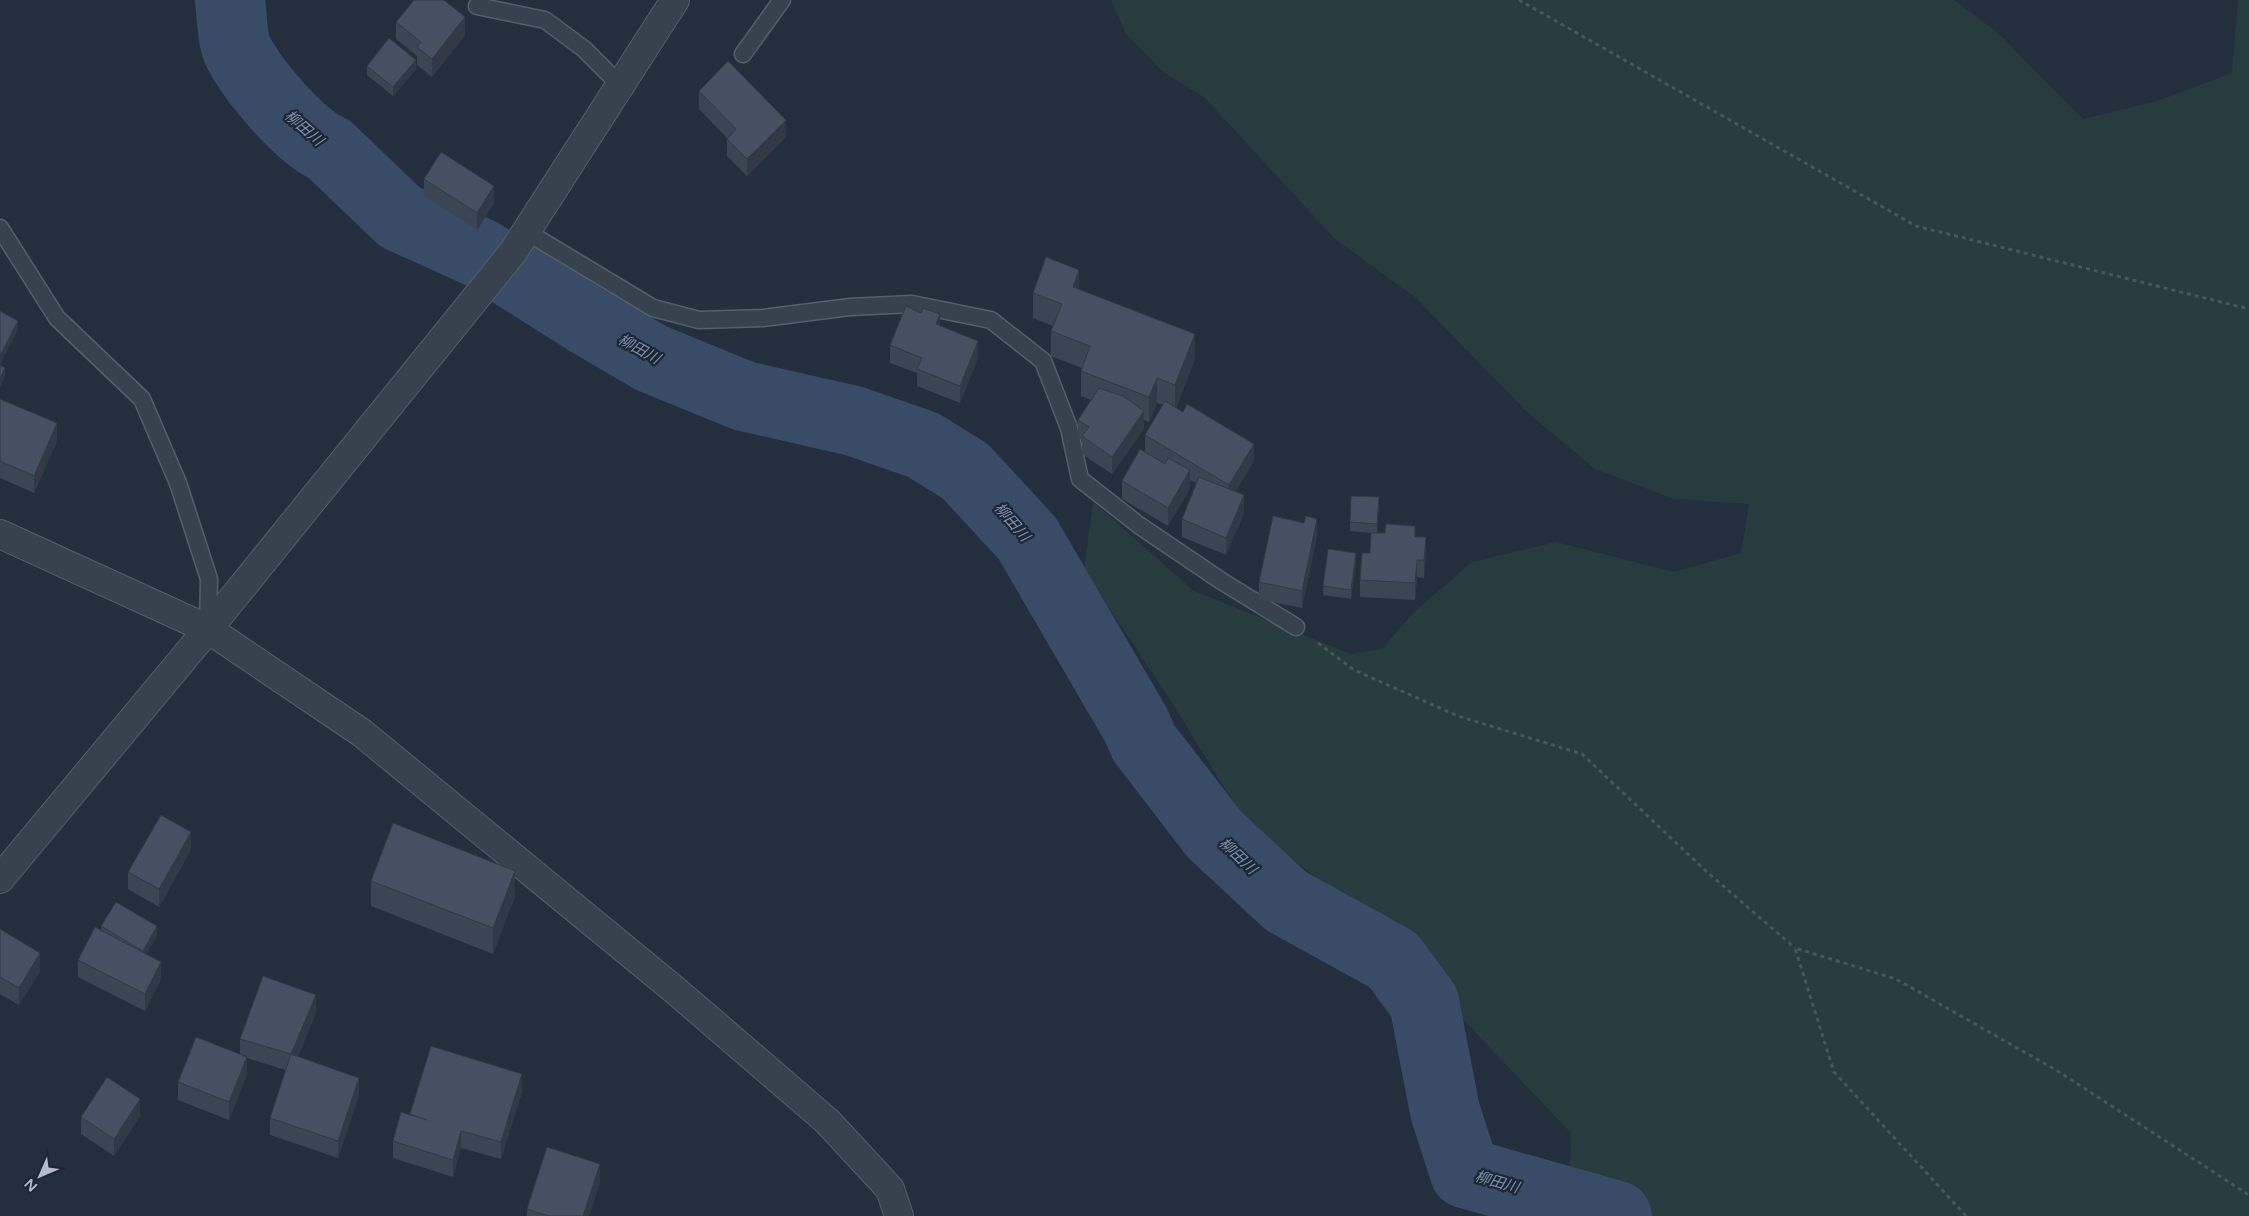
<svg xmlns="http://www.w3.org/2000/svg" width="2249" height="1216" font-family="'Varela Round','Noto Sans JP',sans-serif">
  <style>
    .green { fill: #263c3f }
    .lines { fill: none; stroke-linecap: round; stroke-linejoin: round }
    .river { stroke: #394c67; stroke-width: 70 }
    .service-casing { stroke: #565f6c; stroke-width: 19 }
    .tertiary-casing { stroke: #565f6c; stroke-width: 30 }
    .path { stroke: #44595c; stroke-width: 3; stroke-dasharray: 4 4; stroke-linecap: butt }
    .service { stroke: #38414e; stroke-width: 16 }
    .tertiary { stroke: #38414e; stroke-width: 28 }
    .wall { fill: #3b4654 }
    .shaded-wall { fill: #303945 }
    .building { fill: #455162; stroke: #303945 }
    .labels { text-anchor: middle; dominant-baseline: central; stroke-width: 4.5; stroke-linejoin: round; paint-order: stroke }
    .water-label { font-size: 15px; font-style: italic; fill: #7c92b1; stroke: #1d2633 }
  </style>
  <rect width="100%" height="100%" fill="#242f3e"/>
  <polygon class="green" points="1111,0 1954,0 1998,33 2083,119 2157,101 2232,73 2238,0 2249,0 2249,1216 1568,1216 1571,1133 1361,912 1246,823 1176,709 1084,570 1093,502 1194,591 1351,654 1382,649 1412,614 1472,562 1556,542 1674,572 1741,553 1749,504 1674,499 1595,469 1526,411 1416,298 1334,238 1205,98 1162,71 1126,34"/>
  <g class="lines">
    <path class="river" d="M230,0C232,14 232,37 237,49C251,79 300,137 329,149L400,217L482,254L586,320L651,358L744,396L854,421L923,445L965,471L1027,538L1136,725L1144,743L1214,834L1286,901L1393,960L1424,1002L1445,1111L1465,1173L1617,1216"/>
    <g class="service-casing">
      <g id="service">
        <polyline points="477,6 545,20 584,49 620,85"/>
        <polyline points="743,54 782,0"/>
        <polyline points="0,228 57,318 142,399 178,483 209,579 208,628"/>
        <polyline points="527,232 653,308 699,320 763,318 850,307 912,304 991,320 1043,361 1069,428 1080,479 1140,526 1223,582 1296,627"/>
      </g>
    </g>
    <g class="tertiary-casing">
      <g id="tertiary">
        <polyline points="0,534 208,629 362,733 676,991 827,1121 890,1189 899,1216"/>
        <polyline points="0,879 208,629 513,252 675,0"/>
      </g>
    </g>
    <g class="path">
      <polyline points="1519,0 1916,226 2249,309"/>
      <polyline points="1318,643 1354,670 1458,716 1582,754 1707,872 1795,948"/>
      <polyline points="1966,1216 1834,1072 1795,948 1896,979 2056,1070 2249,1195"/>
    </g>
    <use href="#service" class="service"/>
    <use href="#tertiary" class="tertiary"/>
  </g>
  <g class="wall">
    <polygon points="396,22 465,35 432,77 417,65 417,56 396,39"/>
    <polygon points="367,66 416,69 393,96 367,75"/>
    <polygon points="699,91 786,137 747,176 727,156 727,138 699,109"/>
    <polygon points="424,179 494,203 477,230 424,196"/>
    <polygon points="1079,289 1195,359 1176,408 1254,461 1235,492 1244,513 1226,555 1182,537 1182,519 1196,483 1190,480 1190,488 1168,526 1122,499 1122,481 1145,452 1145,435 1163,405 1157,403 1149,422 1144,420 1144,429 1112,474 1082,454 1082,440 1078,437 1078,420 1091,400 1081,396 1081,371 1082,368 1051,356 1051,331 1053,326 1033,318 1033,293"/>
    <polygon points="940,326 978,358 960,403 917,386 917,373 890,363 890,345"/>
    <polygon points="0,399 57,441 34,493 0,478"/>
    <polygon points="1379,506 1377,533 1415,537 1426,555 1424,578 1417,577 1415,600 1360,597 1360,580 1370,553 1371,533 1350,531 1350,522"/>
    <polygon points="1317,536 1302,608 1259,599 1259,582"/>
    <polygon points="1356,562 1351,599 1323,595 1323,586"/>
    <polygon points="191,850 159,907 128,889 128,872"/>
    <polygon points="371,881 515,896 493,954 371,906"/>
    <polygon points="101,926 157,935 146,954 161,979 145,1011 78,977 78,960 101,931"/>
    <polygon points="0,929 40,971 19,1005 0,994"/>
    <polygon points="316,1013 298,1056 359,1095 338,1158 270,1135 270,1118 286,1070 247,1058 247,1074 229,1120 178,1100 178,1082 240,1054 240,1039"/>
    <polygon points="522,1092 501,1159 461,1148 453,1177 393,1158 393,1141 410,1115 410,1114"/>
    <polygon points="140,1116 114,1156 81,1134 81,1117"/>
    <polygon points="600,1182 589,1216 527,1216 527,1209"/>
  </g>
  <g class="shaded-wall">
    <polygon points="465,17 465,35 432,77 432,59"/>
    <polygon points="416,60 416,69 393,96 393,87"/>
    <polygon points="786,120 786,137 747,176 747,159"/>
    <polygon points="494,186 494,203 477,230 477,213"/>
    <polygon points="1079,270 1079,295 1073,287"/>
    <polygon points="940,314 940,332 936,324"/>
    <polygon points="18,321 18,330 0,365 0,356"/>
    <polygon points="1195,334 1195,359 1175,410 1175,385"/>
    <polygon points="978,341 978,358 960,403 960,386"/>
    <polygon points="5,368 5,377 0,388 0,379"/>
    <polygon points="1157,378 1157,403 1149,422 1149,397"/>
    <polygon points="1144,411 1144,429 1112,474 1112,457"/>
    <polygon points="57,423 57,441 34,493 34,476"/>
    <polygon points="1254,444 1254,461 1229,503 1229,485"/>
    <polygon points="1190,470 1190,488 1168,526 1168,508"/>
    <polygon points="1244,495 1244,513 1226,555 1226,538"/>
    <polygon points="1317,519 1317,536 1302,608 1302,591"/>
    <polygon points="1426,537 1426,555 1424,578 1424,560"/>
    <polygon points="1356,553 1356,562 1351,599 1351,590"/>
    <polygon points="1417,560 1417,577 1415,600 1415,583"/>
    <polygon points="191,832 191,850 159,907 159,889"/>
    <polygon points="515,871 515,896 493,954 493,928"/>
    <polygon points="157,926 157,935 143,960 143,951"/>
    <polygon points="40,953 40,971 19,1005 19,988"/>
    <polygon points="161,962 161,979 145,1011 145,994"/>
    <polygon points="316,995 316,1013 291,1071 291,1054"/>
    <polygon points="247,1057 247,1074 229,1120 229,1102"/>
    <polygon points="522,1074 522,1092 501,1159 501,1142"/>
    <polygon points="359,1078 359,1095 338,1158 338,1141"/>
    <polygon points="140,1099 140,1116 114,1156 114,1139"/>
    <polygon points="461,1131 461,1148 453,1177 453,1160"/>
    <polygon points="600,1164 600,1182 589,1216 583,1216"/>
  </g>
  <g class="building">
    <polygon points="414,0 444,0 465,17 432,59 417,47 421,42 396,22"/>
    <polygon points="389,38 416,60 393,87 367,66"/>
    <polygon points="728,61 786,120 747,159 727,139 736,129 699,91"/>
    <polygon points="441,152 494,186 477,213 424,179"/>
    <polygon points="1046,257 1079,270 1073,287 1195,334 1175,385 1157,378 1149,397 1081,371 1090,346 1051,331 1062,304 1033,293"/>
    <polygon points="906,306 921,313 923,308 940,314 936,324 978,341 960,386 917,369 922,358 890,345"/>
    <polygon points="0,311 18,321 0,356"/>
    <polygon points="0,365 5,368 0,379"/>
    <polygon points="1099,388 1123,396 1144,411 1112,457 1082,436 1089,427 1078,420"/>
    <polygon points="0,399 57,423 34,476 0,461"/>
    <polygon points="1165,401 1183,412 1187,404 1254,444 1229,485 1145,435"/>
    <polygon points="1140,449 1165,464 1168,458 1190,470 1168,508 1122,481"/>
    <polygon points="1199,477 1244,495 1226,538 1182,519"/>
    <polygon points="1351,496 1379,497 1377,524 1350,522"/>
    <polygon points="1273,516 1304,523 1306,516 1317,519 1302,591 1259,582"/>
    <polygon points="1386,524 1415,526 1415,537 1426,537 1424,560 1417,560 1415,583 1360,580 1362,553 1370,553 1371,533 1385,533"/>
    <polygon points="1328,549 1356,553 1351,590 1323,586"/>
    <polygon points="161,815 191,832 159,889 128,872"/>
    <polygon points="393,823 515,871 493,928 371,881"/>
    <polygon points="116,902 157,926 143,951 101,926"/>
    <polygon points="95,927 161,962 145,994 78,960"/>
    <polygon points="0,929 40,953 19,988 0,977"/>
    <polygon points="263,976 316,995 291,1054 359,1078 338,1141 270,1118 291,1054 240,1039"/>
    <polygon points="196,1037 247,1057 229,1102 178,1082"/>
    <polygon points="431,1046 522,1074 501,1142 461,1131 453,1160 393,1141 401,1112 427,1120 410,1114"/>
    <polygon points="107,1077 140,1099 114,1139 81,1117"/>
    <polygon points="547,1147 600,1164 583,1216 549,1216 527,1209"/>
  </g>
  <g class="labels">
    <g class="water-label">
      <text transform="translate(304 128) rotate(41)">柳田川</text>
      <text transform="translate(639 349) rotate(29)">柳田川</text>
      <text transform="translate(1012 522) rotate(49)">柳田川</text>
      <text transform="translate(1238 856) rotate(43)">柳田川</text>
      <text transform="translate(1497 1182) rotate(16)">柳田川</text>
    </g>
  </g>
  <g transform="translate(40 1176) rotate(225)" stroke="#1d2633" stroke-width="4" paint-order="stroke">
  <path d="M0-4L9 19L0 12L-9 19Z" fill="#b4bcc9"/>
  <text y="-8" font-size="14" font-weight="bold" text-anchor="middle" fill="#b4bcc9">N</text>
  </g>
</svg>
